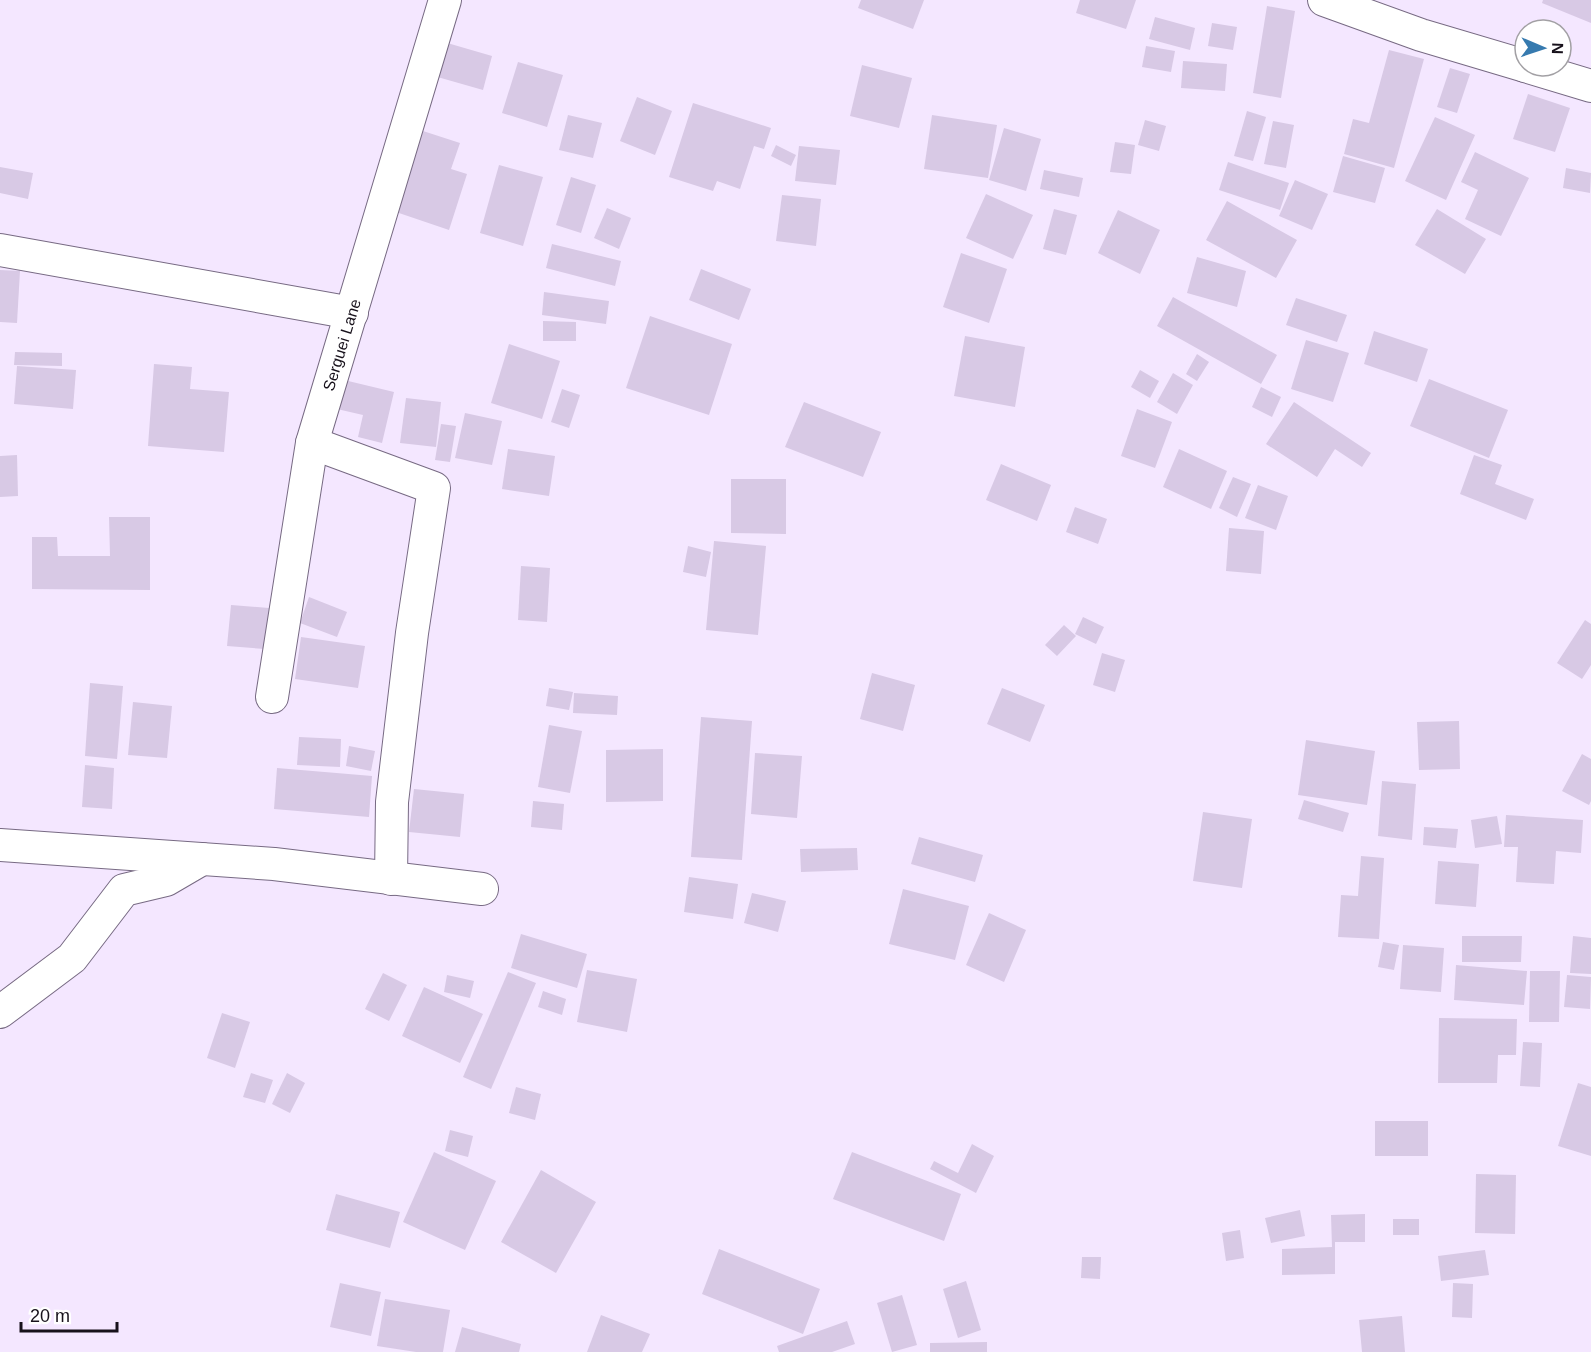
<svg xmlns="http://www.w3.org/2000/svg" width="1591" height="1352" font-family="Helvetica,sans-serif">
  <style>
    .building { fill: #d8c9e5 }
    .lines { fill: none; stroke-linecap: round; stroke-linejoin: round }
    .minor-casing { stroke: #776a83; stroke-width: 34 }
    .minor { stroke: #fff; stroke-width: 32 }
    .labels { text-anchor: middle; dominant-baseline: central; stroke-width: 4.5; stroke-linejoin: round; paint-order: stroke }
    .street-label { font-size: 16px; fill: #17111b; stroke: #fff }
  </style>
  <rect width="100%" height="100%" fill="#f4e7ff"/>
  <g class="building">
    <polygon points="861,0 924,0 913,29 858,8"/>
    <polygon points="1080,0 1136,0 1126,29 1076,13"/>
    <polygon points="1543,0 1591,0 1591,23 1542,3"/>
    <polygon points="1267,6 1295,11 1281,98 1253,93"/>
    <polygon points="1155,17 1195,28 1190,50 1149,39"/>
    <polygon points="1212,23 1237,27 1233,50 1208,46"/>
    <polygon points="437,40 492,56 483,90 427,74"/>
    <polygon points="1146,46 1175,51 1171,72 1142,67"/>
    <polygon points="1389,50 1424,59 1394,168 1344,154 1353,119 1369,123"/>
    <polygon points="1183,61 1227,64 1225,91 1181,88"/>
    <polygon points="518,62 563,75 547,127 502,113"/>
    <polygon points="862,65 912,78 899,128 850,116"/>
    <polygon points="1450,68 1470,74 1457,113 1437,107"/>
    <polygon points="1528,94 1570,108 1555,152 1513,139"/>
    <polygon points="637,97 672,111 655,155 620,141"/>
    <polygon points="693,103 771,128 764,149 754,146 740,189 717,181 713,191 669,177"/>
    <polygon points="1247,111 1266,117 1253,161 1234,156"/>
    <polygon points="568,115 602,123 593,158 559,150"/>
    <polygon points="932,115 997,125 988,178 924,169"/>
    <polygon points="1435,117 1475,135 1446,200 1405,181"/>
    <polygon points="1145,120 1166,126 1159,151 1138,145"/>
    <polygon points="1273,121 1294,125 1286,168 1264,164"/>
    <polygon points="1004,128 1041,139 1026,191 989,180"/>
    <polygon points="423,131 460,143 451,169 467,174 449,230 396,212"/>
    <polygon points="1115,142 1135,145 1131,174 1110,172"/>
    <polygon points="776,145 796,155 791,166 771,156"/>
    <polygon points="799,146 840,150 836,185 795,181"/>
    <polygon points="1475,152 1529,178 1501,236 1465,219 1478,190 1461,182"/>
    <polygon points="1343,156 1385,168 1375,203 1333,192"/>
    <polygon points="1228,162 1289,183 1280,210 1219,190"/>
    <polygon points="499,165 543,177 523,246 480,233"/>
    <polygon points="0,167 33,173 28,199 0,193"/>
    <polygon points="1566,168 1591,173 1590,193 1563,188"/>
    <polygon points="1044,170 1083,178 1079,197 1040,189"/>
    <polygon points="571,177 596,185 581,233 556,225"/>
    <polygon points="1295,180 1328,194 1312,230 1279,216"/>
    <polygon points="986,194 1033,215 1013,259 966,238"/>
    <polygon points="782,195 821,199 816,246 776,241"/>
    <polygon points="1227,201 1297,240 1276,278 1206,240"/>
    <polygon points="607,208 631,218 619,249 594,238"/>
    <polygon points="1054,209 1077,215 1066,255 1043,249"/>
    <polygon points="1437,209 1486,239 1465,274 1415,245"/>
    <polygon points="1118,210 1160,230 1140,274 1098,253"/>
    <polygon points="552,244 621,261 615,286 546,268"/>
    <polygon points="961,253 1007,269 989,323 943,307"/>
    <polygon points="1197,257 1246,271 1237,307 1187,293"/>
    <polygon points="701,269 751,289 739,320 689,300"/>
    <polygon points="0,270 20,271 17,323 0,322"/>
    <polygon points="544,292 609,301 606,324 542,315"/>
    <polygon points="1173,297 1277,355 1261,384 1157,326"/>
    <polygon points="1296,298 1347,315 1337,342 1286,325"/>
    <polygon points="650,316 732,344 709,415 626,388"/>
    <polygon points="543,321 576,322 576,341 543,341"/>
    <polygon points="1374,331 1428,349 1417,382 1364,364"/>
    <polygon points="965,336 1025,347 1015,407 954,396"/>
    <polygon points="1306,340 1349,353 1333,402 1291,389"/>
    <polygon points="509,344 560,361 542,419 491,403"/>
    <polygon points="15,352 62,353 62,366 14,365"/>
    <polygon points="1197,354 1209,362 1197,381 1186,374"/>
    <polygon points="154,364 192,367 190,389 229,392 224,452 148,446"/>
    <polygon points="17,366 76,370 73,409 14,404"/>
    <polygon points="1140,370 1159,381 1150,398 1131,387"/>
    <polygon points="1173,373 1193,385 1177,414 1157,402"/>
    <polygon points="1429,379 1508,410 1489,458 1410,426"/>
    <polygon points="344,380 394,392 382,443 358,437 363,415 337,409"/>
    <polygon points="1261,387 1281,397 1272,417 1252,407"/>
    <polygon points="562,389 580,395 569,428 551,422"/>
    <polygon points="406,398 441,402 436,447 400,443"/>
    <polygon points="804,402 881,432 863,477 785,447"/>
    <polygon points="1294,402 1371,453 1362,467 1335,449 1317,477 1266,444"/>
    <polygon points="1137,409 1172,422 1155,468 1121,456"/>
    <polygon points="465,413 502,421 492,465 455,458"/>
    <polygon points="441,424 456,426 450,462 435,460"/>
    <polygon points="508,449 555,456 549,496 502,489"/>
    <polygon points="1179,449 1227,471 1211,509 1163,487"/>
    <polygon points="17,455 18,496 0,497 0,456"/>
    <polygon points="1474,455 1502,465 1495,484 1534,499 1526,520 1460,494"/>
    <polygon points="1001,464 1051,485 1037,521 986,500"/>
    <polygon points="1233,477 1251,484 1237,517 1219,508"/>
    <polygon points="731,479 786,479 786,534 731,533"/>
    <polygon points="1258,485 1288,496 1276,530 1245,518"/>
    <polygon points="1075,507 1107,519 1098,544 1066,532"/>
    <polygon points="109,517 150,517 150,590 32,589 32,537 57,537 58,556 110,556"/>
    <polygon points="1229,528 1264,531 1261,574 1226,571"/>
    <polygon points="714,541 766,546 758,635 706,630"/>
    <polygon points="688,546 711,552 706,577 683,572"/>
    <polygon points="521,566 550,568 547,622 518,620"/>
    <polygon points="309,597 347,612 337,637 300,623"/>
    <polygon points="231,605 269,608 265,649 227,646"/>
    <polygon points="1083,617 1104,627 1096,644 1075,634"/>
    <polygon points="1585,620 1591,624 1591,665 1582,679 1557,663"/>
    <polygon points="1064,625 1076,636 1057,656 1045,645"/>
    <polygon points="301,637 365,646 358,688 295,679"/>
    <polygon points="1102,653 1125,660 1115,692 1093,685"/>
    <polygon points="872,673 915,685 903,731 860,719"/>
    <polygon points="90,683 123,686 117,759 85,756"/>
    <polygon points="549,688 573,692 569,710 546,706"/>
    <polygon points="1002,688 1045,705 1030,742 987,724"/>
    <polygon points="574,693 618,696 617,715 573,713"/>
    <polygon points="133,702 172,706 167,758 128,755"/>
    <polygon points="701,717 752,721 742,860 691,857"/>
    <polygon points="1459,721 1460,769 1419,770 1417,722"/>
    <polygon points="549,725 582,731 570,793 538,787"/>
    <polygon points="299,737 341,739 340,767 297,765"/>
    <polygon points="1306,740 1375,751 1367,805 1298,795"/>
    <polygon points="349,746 375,751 371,771 346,766"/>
    <polygon points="663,749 663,801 606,802 606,750"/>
    <polygon points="755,753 802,756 797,818 751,814"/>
    <polygon points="1582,754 1591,759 1591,801 1589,805 1562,791"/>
    <polygon points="85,765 114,768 112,809 82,807"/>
    <polygon points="277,768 372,776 369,817 274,809"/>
    <polygon points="1382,781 1416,784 1412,840 1378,836"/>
    <polygon points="414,789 464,794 460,837 409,832"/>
    <polygon points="1304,800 1349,813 1343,832 1298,819"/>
    <polygon points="533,801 564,804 562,830 531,827"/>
    <polygon points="1203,812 1252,819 1242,888 1193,881"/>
    <polygon points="1506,815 1583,820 1581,853 1556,851 1554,884 1516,882 1518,847 1504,847"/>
    <polygon points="1497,816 1502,844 1475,848 1471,820"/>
    <polygon points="1424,827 1458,829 1456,848 1423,845"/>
    <polygon points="919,837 983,855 975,882 911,864"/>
    <polygon points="857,848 858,870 801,872 800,849"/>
    <polygon points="1361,856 1384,858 1379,939 1338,937 1341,895 1358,896"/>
    <polygon points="1438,861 1479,864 1476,907 1435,904"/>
    <polygon points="689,877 738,884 733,919 684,912"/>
    <polygon points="903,889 969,906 955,960 889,944"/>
    <polygon points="752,893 786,901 778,932 744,923"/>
    <polygon points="989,913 1026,930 1004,982 966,965"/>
    <polygon points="521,934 587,954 577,988 511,968"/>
    <polygon points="1462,936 1522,936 1521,962 1462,962"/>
    <polygon points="1573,936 1591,938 1591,974 1570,973"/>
    <polygon points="1383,942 1399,945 1394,970 1378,967"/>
    <polygon points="1403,945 1444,948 1441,992 1400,989"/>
    <polygon points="1456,965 1527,971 1524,1005 1454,1000"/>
    <polygon points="587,970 637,979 627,1032 577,1022"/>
    <polygon points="1530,971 1560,971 1559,1022 1529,1022"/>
    <polygon points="508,972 536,983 491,1089 463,1077"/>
    <polygon points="383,973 407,985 389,1021 365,1009"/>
    <polygon points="447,975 474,981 470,998 444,992"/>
    <polygon points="1567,975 1591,977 1590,1009 1564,1007"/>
    <polygon points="424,987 483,1014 460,1063 402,1036"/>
    <polygon points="543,991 566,999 562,1015 538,1007"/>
    <polygon points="222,1013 250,1022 235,1068 207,1058"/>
    <polygon points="1439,1018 1517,1019 1516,1055 1498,1055 1497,1083 1438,1083"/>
    <polygon points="1523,1042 1542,1043 1540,1087 1520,1086"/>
    <polygon points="251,1073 273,1080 265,1103 243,1097"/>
    <polygon points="287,1073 305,1083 290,1113 272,1104"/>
    <polygon points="1578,1083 1591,1087 1591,1156 1558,1146"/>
    <polygon points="516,1087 541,1094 535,1120 509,1113"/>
    <rect x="1375" y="1121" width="53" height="35"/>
    <polygon points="450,1130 473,1136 468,1157 445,1151"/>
    <polygon points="972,1144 994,1156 976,1193 930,1169 934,1161 958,1173"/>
    <polygon points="434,1152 496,1181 465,1250 403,1222"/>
    <polygon points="852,1152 961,1194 944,1241 833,1199"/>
    <polygon points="541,1170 596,1202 556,1273 501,1242"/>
    <polygon points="1476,1174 1516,1175 1515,1234 1475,1233"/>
    <polygon points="336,1194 400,1212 390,1248 326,1230"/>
    <polygon points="1300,1210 1305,1236 1271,1243 1265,1218"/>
    <polygon points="1365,1214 1365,1242 1335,1242 1335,1274 1282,1275 1282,1249 1332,1247 1331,1215"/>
    <rect x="1393" y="1219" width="26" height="16"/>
    <polygon points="1240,1230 1244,1258 1226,1261 1222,1233"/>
    <polygon points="719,1249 820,1289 803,1334 702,1294"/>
    <polygon points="1485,1250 1489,1275 1441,1281 1438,1256"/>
    <polygon points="1082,1257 1101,1257 1100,1279 1081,1278"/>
    <polygon points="966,1281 981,1330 958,1338 943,1289"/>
    <polygon points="340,1283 381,1292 371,1336 330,1327"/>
    <polygon points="1453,1283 1473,1284 1472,1318 1452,1317"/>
    <polygon points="902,1295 917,1345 892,1352 877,1303"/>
    <polygon points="385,1299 450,1310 443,1352 416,1352 377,1346"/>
    <polygon points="601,1315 650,1334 642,1352 587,1352"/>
    <polygon points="1402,1316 1405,1352 1362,1352 1359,1320"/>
    <polygon points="847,1321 855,1344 832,1352 779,1352 777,1346"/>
    <polygon points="462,1327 521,1344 519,1352 455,1352"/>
    <polygon points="987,1342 987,1352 930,1352 930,1343"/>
  </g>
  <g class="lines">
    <g class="minor-casing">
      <g id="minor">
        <polyline points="1324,0 1421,35 1525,66"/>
        <polyline points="1525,66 1591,86"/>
        <polyline points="0,250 352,313"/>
        <polyline points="312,443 434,488 412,633 392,802 391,879"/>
        <polyline points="272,697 312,443 445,0"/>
        <polyline points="0,845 274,864 482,889"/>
        <polyline points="0,1012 72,958 124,890 166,880 202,859"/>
      </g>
    </g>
    <use href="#minor" class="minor"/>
  </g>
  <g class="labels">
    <g class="street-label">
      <text transform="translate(342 345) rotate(-73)">Serguei Lane</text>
    </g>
  </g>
  <g transform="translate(1543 48) rotate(92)"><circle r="28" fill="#ffffff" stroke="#a2a0a4" stroke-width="1.5"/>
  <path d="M0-4.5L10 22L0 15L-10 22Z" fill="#367aaf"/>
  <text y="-9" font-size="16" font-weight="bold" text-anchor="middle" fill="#17111b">N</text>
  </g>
  <path d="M21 1322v9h96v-9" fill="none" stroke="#17111b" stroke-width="3"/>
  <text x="30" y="1322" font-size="18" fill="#17111b" stroke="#ffffff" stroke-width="4.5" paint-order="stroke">20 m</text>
</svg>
